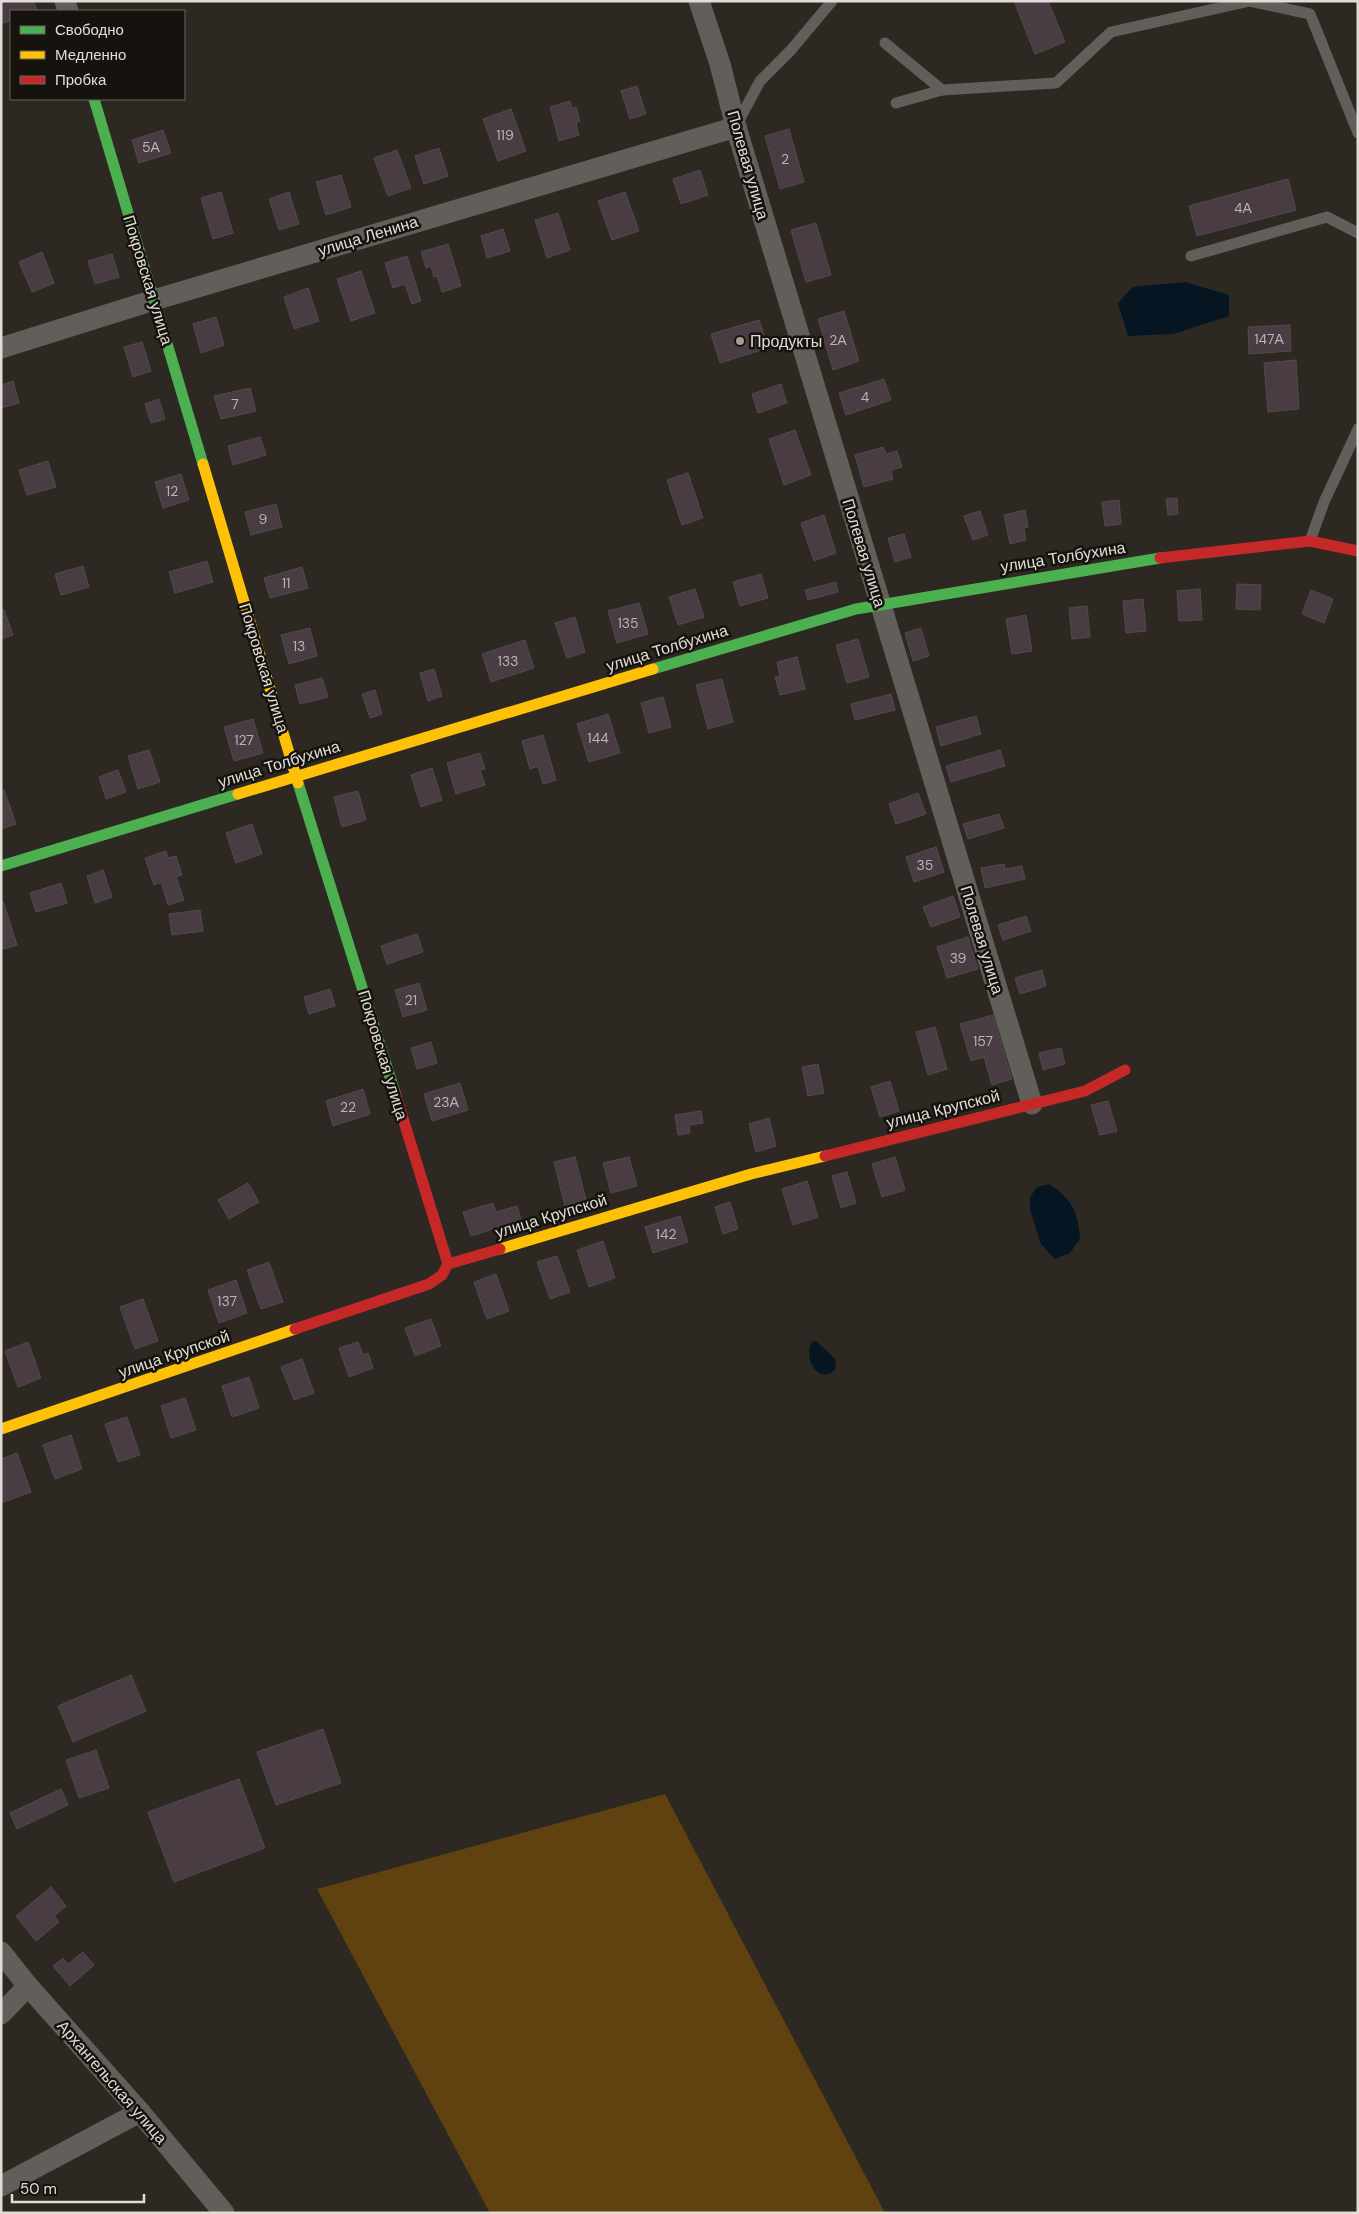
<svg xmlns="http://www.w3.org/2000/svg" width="1359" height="2214" font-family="'DM Sans',sans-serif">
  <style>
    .green { fill: #5f4210 }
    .water { fill: #051622 }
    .building { fill: #493d43; stroke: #504c4b }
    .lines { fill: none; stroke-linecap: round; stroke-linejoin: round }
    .lane { stroke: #625e59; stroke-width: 11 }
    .street { stroke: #625e59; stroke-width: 21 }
    .fast { stroke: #4caf50; stroke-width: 11 }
    .slow { stroke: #ffc107; stroke-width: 11 }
    .jam { stroke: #c62828; stroke-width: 11 }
    .poi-dot { fill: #a29d96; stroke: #16130e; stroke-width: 2 }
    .labels { text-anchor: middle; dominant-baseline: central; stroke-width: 5; stroke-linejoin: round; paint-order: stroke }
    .number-label { font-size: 14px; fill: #bbb4b0 }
    .street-label { font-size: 16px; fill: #e1dcd5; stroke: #16130e }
    .poi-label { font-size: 16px; fill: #e1dcd5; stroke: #16130e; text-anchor: start }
  </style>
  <rect width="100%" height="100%" fill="#2d2822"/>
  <polygon class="green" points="665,1794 885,2213 490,2213 317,1889"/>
  <g class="water">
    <polygon points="1185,282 1229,295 1229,316 1173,334 1128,336 1118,303 1133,287"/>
    <path d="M1049,1184C1072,1199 1078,1212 1080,1239L1070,1253L1055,1259L1041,1244L1030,1210V1197L1037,1187Z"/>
    <path d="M816,1341L836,1360L835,1370C817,1385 803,1358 812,1342Z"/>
  </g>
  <g class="building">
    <polygon points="1,1 34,1 37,11 11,11 11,21 3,23"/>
    <polygon points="1014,1 1048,1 1065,42 1035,54"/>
    <polygon points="637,86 646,114 630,119 621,91"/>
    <polygon points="570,101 572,108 576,107 580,121 576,123 579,135 559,141 550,107"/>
    <polygon points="511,109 526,151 498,161 483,119"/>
    <polygon points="789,129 804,182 780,189 765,136"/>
    <polygon points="163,130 171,153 139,163 132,140"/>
    <polygon points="439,148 448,176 424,184 415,156"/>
    <polygon points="397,150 411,188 388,196 374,158"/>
    <polygon points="700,170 708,195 681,204 673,179"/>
    <polygon points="341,175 351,207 326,215 316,182"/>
    <polygon points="1288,179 1296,210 1197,236 1189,206"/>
    <polygon points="221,192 233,233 213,239 201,198"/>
    <polygon points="289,192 299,224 279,230 269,199"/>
    <polygon points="625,192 639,231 612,240 598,201"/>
    <polygon points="558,213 570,250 547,258 535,220"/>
    <polygon points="816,223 831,275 806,282 791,230"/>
    <polygon points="503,229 510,251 487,258 481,236"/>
    <polygon points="448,244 461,286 442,292 437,276 434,277 431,266 426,268 421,252"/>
    <polygon points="42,252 54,283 32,292 19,262"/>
    <polygon points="112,254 119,277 95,284 88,261"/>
    <polygon points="407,256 421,301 412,304 405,284 393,288 385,263"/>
    <polygon points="361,271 375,313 351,321 337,279"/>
    <polygon points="308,288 319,321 294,329 284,297"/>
    <polygon points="844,311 859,361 833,370 818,319"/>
    <polygon points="216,317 224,345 201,353 193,324"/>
    <polygon points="759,320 768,348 720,363 711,334"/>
    <polygon points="1290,325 1291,351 1249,354 1248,327"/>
    <polygon points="142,342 151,371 133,377 124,347"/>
    <polygon points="1296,360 1299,409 1268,412 1264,363"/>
    <polygon points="884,379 891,400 846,415 839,393"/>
    <polygon points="13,381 19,403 1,408 1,385"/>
    <polygon points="781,384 787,403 758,413 752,394"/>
    <polygon points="250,388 256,411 221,419 214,396"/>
    <polygon points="159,399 165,419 151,423 145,404"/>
    <polygon points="795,430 811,475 784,485 769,439"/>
    <polygon points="260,437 266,455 233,465 228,446"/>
    <polygon points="883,447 886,454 897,451 902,467 891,470 893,479 864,487 855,455"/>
    <polygon points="48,461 56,487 27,495 19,470"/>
    <polygon points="688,473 703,518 682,525 667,480"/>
    <polygon points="181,474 189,500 163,508 155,482"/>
    <polygon points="1177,498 1178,514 1168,515 1166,499"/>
    <polygon points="1119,500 1121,524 1105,526 1102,502"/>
    <polygon points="276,504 282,527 251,535 245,512"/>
    <polygon points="1025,510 1028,527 1024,528 1026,540 1010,544 1004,515"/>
    <polygon points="980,511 988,535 973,540 964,516"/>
    <polygon points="824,515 836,553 814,561 801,523"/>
    <polygon points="904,534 911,557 895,562 888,538"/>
    <polygon points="207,561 213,582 175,593 169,572"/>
    <polygon points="83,566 89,587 61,595 55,574"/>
    <polygon points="302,567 308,588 270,598 264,578"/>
    <polygon points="761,574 768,598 740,606 733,582"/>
    <polygon points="836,582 838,592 808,600 805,590"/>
    <polygon points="1237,584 1261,585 1260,610 1236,609"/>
    <polygon points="695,589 704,617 678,625 669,597"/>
    <polygon points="1200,589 1202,620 1179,621 1177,591"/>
    <polygon points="1311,590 1333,599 1324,623 1302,614"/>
    <polygon points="1143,599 1146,631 1126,633 1123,601"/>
    <polygon points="639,603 648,634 617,643 608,611"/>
    <polygon points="1087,606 1090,637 1072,639 1069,608"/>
    <polygon points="4,610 13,635 1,639 1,611"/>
    <polygon points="1026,615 1032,651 1012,654 1006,619"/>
    <polygon points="575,617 585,652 567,658 555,623"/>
    <polygon points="310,628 317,656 289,664 281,635"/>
    <polygon points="921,628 929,656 913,661 905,633"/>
    <polygon points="858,639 869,677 847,683 836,645"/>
    <polygon points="525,640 534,668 491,682 482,654"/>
    <polygon points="797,657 805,689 780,695 775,677 780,676 777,662"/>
    <polygon points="434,669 442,696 428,701 420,673"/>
    <polygon points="322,678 328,697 300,704 295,685"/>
    <polygon points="722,679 733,722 708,729 696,685"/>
    <polygon points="375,690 382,714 370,718 362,694"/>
    <polygon points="891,694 895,710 855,720 851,704"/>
    <polygon points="663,697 671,727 649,733 641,703"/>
    <polygon points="608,714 620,753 589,762 577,724"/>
    <polygon points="976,716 981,734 941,746 936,727"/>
    <polygon points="253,719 263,753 234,761 224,727"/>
    <polygon points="543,735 556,780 543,784 538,766 530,769 522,741"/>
    <polygon points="149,750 160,782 138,789 128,756"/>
    <polygon points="1000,750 1005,766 951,782 946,766"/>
    <polygon points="480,753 485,769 480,770 485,785 456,794 447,763"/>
    <polygon points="432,768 442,800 421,807 411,775"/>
    <polygon points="118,770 126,792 106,799 99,777"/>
    <polygon points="4,790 16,824 1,829 1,791"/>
    <polygon points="358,791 366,820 342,827 334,797"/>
    <polygon points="918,793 926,814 896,824 889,804"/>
    <polygon points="999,814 1004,828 968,839 963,824"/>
    <polygon points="252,824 262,854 236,863 226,833"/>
    <polygon points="936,847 944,872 914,882 906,857"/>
    <polygon points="166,851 168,858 176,856 182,875 176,877 184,900 168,905 161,882 154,885 145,858"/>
    <polygon points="1004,864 1005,869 1022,866 1025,879 985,888 981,868"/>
    <polygon points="103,870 112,897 95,903 87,876"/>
    <polygon points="61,883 67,903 36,912 30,893"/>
    <polygon points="953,896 960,917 931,927 923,907"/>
    <polygon points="3,901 17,945 1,950 1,902"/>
    <polygon points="200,910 203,931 172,935 169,914"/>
    <polygon points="1026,916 1031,931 1003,940 998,925"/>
    <polygon points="417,934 423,952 387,964 381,946"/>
    <polygon points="968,937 978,969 947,978 937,947"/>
    <polygon points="1042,970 1046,986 1020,994 1015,978"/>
    <polygon points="419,983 427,1010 403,1017 395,990"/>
    <polygon points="330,989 335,1006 309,1014 304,997"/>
    <polygon points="993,1015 1012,1079 992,1085 984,1057 971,1061 960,1024"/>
    <polygon points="935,1027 947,1069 928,1075 916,1032"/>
    <polygon points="431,1042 437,1063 417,1069 411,1048"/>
    <polygon points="1061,1048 1065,1064 1043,1070 1039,1053"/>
    <polygon points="818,1064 824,1093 808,1096 802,1067"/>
    <polygon points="890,1081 899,1111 880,1117 871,1087"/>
    <polygon points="460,1083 468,1110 432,1121 424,1094"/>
    <polygon points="363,1089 370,1114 333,1126 326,1101"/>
    <polygon points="1108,1101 1117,1131 1100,1135 1091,1105"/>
    <polygon points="701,1111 703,1123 689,1125 690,1133 678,1135 675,1115"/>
    <polygon points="769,1118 776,1146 756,1152 749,1124"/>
    <polygon points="575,1157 586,1200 565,1206 554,1162"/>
    <polygon points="629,1157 637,1186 611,1193 603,1163"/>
    <polygon points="895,1157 905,1190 882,1197 872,1164"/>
    <polygon points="847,1172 856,1203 841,1208 832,1176"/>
    <polygon points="807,1181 818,1217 793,1225 782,1189"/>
    <polygon points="248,1183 259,1202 229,1219 218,1200"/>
    <polygon points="730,1202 738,1229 723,1234 715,1207"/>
    <polygon points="493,1203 496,1212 517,1206 521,1220 471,1236 463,1212"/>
    <polygon points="680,1216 688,1242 653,1253 645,1227"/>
    <polygon points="603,1241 615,1278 589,1287 577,1250"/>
    <polygon points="557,1256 570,1292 550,1299 537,1262"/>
    <polygon points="269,1262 283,1302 261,1309 247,1270"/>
    <polygon points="496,1274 509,1311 487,1319 474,1282"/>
    <polygon points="236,1280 247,1313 219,1323 208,1290"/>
    <polygon points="143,1299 158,1341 135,1349 120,1307"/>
    <polygon points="431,1319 441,1346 415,1356 405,1328"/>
    <polygon points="28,1342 41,1378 18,1387 5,1351"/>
    <polygon points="358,1342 363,1355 368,1353 373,1368 349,1377 339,1348"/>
    <polygon points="302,1359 314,1393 294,1400 281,1367"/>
    <polygon points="249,1377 259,1408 232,1417 222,1386"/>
    <polygon points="185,1398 196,1430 171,1438 161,1406"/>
    <polygon points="127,1417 140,1455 118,1462 105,1424"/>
    <polygon points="71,1435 82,1469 55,1479 43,1445"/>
    <polygon points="17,1453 31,1492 1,1503 1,1459"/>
    <polygon points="131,1675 146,1711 73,1742 58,1706"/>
    <polygon points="323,1729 341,1783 276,1805 257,1752"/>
    <polygon points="96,1750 109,1788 79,1798 66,1760"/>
    <polygon points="239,1779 265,1848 174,1882 148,1812"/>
    <polygon points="61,1789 68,1805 17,1829 10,1813"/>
    <polygon points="51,1887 66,1906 54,1916 59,1922 36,1941 16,1916"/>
    <polygon points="83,1952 94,1965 70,1986 53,1966 63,1958 68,1964"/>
  </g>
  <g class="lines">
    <g class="lane">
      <polyline points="885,43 942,90 1056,83 1111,32 1250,1 1310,14 1358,133"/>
      <polyline points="896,103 942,90"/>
      <polyline points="736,126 760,81 791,50 832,1"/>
      <polyline points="1191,256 1327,217 1358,233"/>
      <polyline points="1310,541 1324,502 1358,429"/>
    </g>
    <g class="street">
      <polyline points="65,1 68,11"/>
      <polyline points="699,1 720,64 736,127 1032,1104"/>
      <polyline points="1,348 154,300 736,127"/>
      <polyline points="1,1952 28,1986 140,2112 224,2213"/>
      <polyline points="1,2014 28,1986"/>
      <polyline points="1,2186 140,2112"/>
    </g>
    <g class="fast">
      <polyline points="94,99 203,464"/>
      <polyline points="653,669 856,609 1160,558"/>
      <polyline points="298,783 396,1096"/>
      <polyline points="1,866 238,794"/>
    </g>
    <g class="slow">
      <polyline points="203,464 298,783"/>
      <polyline points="238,794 653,669"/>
      <polyline points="500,1249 751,1174 825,1156"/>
      <polyline points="1,1429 295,1329"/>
    </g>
    <g class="jam">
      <polyline points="1160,558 1310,541 1358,551"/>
      <polyline points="396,1096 448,1264"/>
      <polyline points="825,1156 1085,1091 1125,1070"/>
      <polyline points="295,1329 429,1284 442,1275 448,1264 500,1249"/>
    </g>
  </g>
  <circle class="poi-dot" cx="740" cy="341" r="5"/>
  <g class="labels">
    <g class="number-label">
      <text x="505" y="135">119</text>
      <text x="151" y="147">5А</text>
      <text x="785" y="159">2</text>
      <text x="1243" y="208">4А</text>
      <text x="1269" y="339">147А</text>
      <text x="838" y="340">2А</text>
      <text x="865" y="397">4</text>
      <text x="235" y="404">7</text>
      <text x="172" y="491">12</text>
      <text x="263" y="519">9</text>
      <text x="286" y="583">11</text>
      <text x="628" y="623">135</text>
      <text x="299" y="646">13</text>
      <text x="508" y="661">133</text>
      <text x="598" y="738">144</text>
      <text x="244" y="740">127</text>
      <text x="925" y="865">35</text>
      <text x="958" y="958">39</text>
      <text x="411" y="1000">21</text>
      <text x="983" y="1041">157</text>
      <text x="446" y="1102">23А</text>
      <text x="348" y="1107">22</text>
      <text x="666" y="1234">142</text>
      <text x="227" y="1301">137</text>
    </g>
    <g class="street-label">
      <text transform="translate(748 165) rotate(74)">Полевая улица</text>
      <text transform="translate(368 236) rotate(-17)">улица Ленина</text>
      <text transform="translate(148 280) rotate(73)">Покровская улица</text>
      <text transform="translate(864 553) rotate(73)">Полевая улица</text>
      <text transform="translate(1063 557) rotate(-9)">улица Толбухина</text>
      <text transform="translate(667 648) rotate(-17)">улица Толбухина</text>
      <text transform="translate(264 668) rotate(73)">Покровская улица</text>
      <text transform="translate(279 764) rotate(-17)">улица Толбухина</text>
      <text transform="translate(982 940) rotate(73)">Полевая улица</text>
      <text transform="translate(383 1055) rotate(73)">Покровская улица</text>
      <text transform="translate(943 1109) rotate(-14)">улица Крупской</text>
      <text transform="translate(551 1216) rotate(-17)">улица Крупской</text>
      <text transform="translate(174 1354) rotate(-19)">улица Крупской</text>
      <text transform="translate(112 2082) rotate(49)">Архангельская улица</text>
    </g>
    <g class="poi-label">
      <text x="750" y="341">Продукты</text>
    </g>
  </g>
  <rect width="1359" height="2214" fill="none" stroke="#e1dcd5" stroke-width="5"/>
  <rect x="10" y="10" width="175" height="90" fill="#16130e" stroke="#67635e"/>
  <rect x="20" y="26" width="25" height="8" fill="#4caf50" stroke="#67635e"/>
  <text x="55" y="35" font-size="15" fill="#e1dcd5">Свободно</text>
  <rect x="20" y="51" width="25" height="8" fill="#ffc107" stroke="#67635e"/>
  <text x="55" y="60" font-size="15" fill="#e1dcd5">Медленно</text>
  <rect x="20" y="76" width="25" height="8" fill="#c62828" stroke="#67635e"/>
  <text x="55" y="85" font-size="15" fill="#e1dcd5">Пробка</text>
  <path d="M12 2194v8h132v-8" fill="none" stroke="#e1dcd5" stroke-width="2.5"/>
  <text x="20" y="2194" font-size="15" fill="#e1dcd5" stroke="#16130e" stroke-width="4" paint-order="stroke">50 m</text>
</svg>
